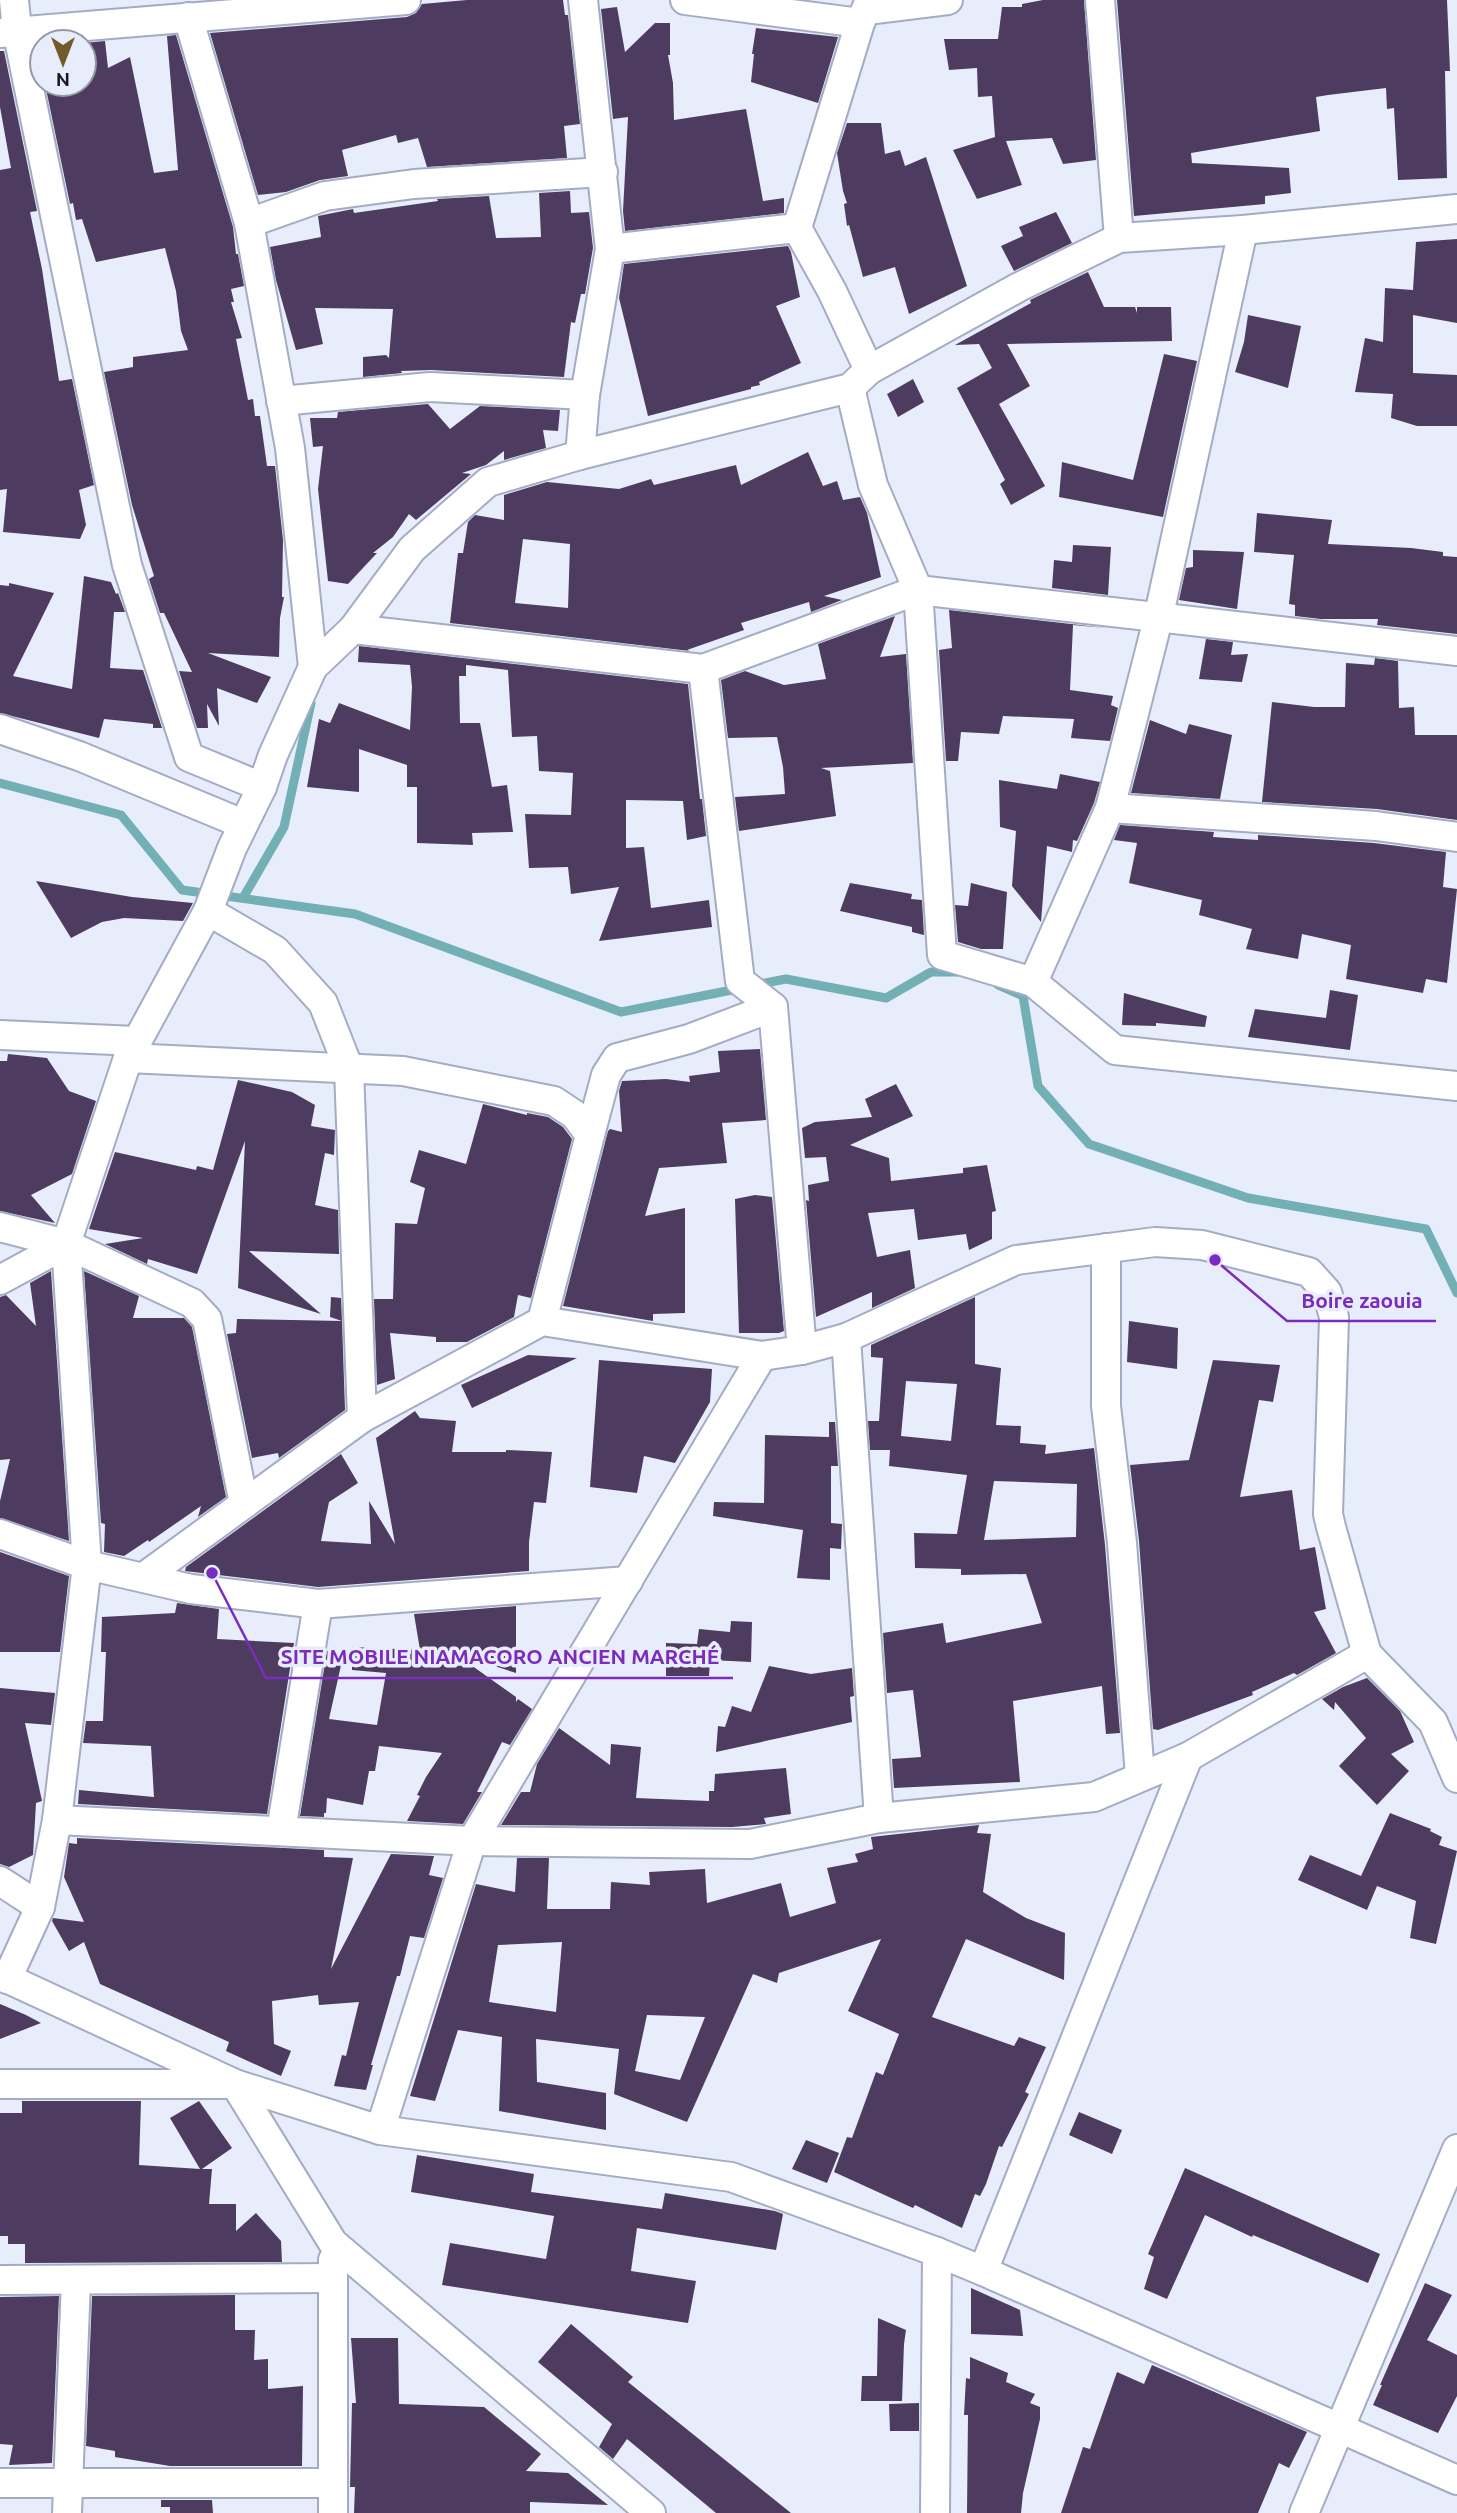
<svg xmlns="http://www.w3.org/2000/svg" width="1457" height="2513" font-family="Ubuntu,sans-serif">
  <style>
    .lines { fill: none; stroke-linecap: round; stroke-linejoin: round }
    .stream { stroke: #73b0b6; stroke-width: 9 }
    .building { fill: #4d3c60; fill-rule: evenodd }
    .minor-casing { stroke: #a4acc4; stroke-width: 32 }
    .minor { stroke: #fff; stroke-width: 28 }
    .leader { fill: none; stroke: #7b2cbf; stroke-width: 2.5 }
    .callout-dot { fill: #7b2cbf; stroke: #e8edfc; stroke-width: 2.5 }
    .callout-label { font-size: 21px; text-anchor: middle; font-weight: bold; fill: #7b2cbf; stroke: #e8edfc; stroke-width: 7; stroke-linejoin: round; paint-order: stroke }
  </style>
  <rect width="100%" height="100%" fill="#e8edfc"/>
  <g class="lines">
    <g class="stream">
      <polyline points="0,783 121,815 182,890 355,914 621,1012 742,988"/>
      <polyline points="243,898 284,827 311,703"/>
      <polyline points="755,985 786,979 886,998 931,972 959,972"/>
      <polyline points="998,985 1023,996 1038,1086 1089,1144 1248,1198 1426,1229 1457,1293"/>
    </g>
  </g>
  <g class="building">
    <polygon points="467,0 563,0 565,15 568,15 580,124 564,126 567,158 427,167 418,138 398,143 396,135 342,150 348,176 320,180 286,192 258,195 210,33 407,17 416,13 422,4"/>
    <polygon points="1043,0 1084,0 1096,160 1063,164 1052,138 1006,141 1022,185 977,199 953,150 995,137 992,96 978,97 977,68 949,70 944,39 998,39 1002,7 1022,7 1022,4"/>
    <polygon points="1117,0 1447,0 1450,71 1445,71 1447,178 1398,180 1394,108 1387,109 1386,88 1328,95 1316,97 1320,131 1191,153 1192,163 1289,168 1291,193 1265,196 1265,204 1134,216"/>
    <polygon points="617,7 625,52 655,23 670,23 670,55 668,55 673,83 674,120 746,109 763,201 784,198 784,213 625,231 623,211 628,117 613,119 601,9"/>
    <polygon points="756,28 838,37 818,103 751,82 754,54 752,54"/>
    <polygon points="176,35 233,227 236,254 238,254 244,286 231,289 234,302 231,302 242,338 236,339 248,400 253,399 255,416 260,416 267,466 275,466 283,540 282,597 284,597 280,618 279,657 208,653 271,677 257,703 217,688 219,726 207,704 208,728 197,728 179,671 192,672 164,613 160,613 149,579 154,576 132,505 104,372 133,367 133,357 188,350 181,331 176,291 165,248 96,262 82,219 76,220 73,203 70,204 45,84 84,84 84,43 105,41 108,68 130,57 154,173 178,170 167,36"/>
    <polygon points="0,51 4,51 37,211 30,212 42,269 59,381 72,379 94,485 79,490 86,525 80,539 3,532 7,489 0,490 0,170 11,168 0,107"/>
    <polygon points="847,123 881,123 885,154 900,150 905,166 926,157 967,286 909,314 895,267 863,277 849,225 847,226 844,204 847,203 843,191 837,153"/>
    <polygon points="570,191 571,213 589,212 593,248 585,294 581,294 575,323 571,322 564,377 431,370 401,371 402,373 363,377 363,357 386,355 389,358 393,309 315,308 323,344 296,350 276,280 270,247 321,237 318,216 353,209 354,213 438,201 437,199 489,196 496,238 541,237 539,193"/>
    <polygon points="1056,212 1072,243 1014,271 1001,246 1023,236 1019,227"/>
    <polygon points="1457,239 1457,323 1413,315 1413,373 1457,375 1457,426 1417,426 1391,418 1393,394 1355,392 1365,338 1383,342 1385,288 1413,290 1416,242"/>
    <polygon points="788,246 791,252 800,297 776,306 801,363 759,382 760,385 751,387 751,389 648,416 619,298 624,264"/>
    <polygon points="1088,272 1104,307 1135,307 1137,313 1137,307 1171,307 1172,341 1007,344 1030,386 999,404 1045,486 1011,505 1000,484 1005,480 957,388 992,368 979,344 955,345 1031,303 1030,300"/>
    <polygon points="1248,315 1301,326 1288,388 1235,372 1244,342"/>
    <polygon points="1164,354 1197,361 1163,517 1059,497 1062,462 1133,480"/>
    <polygon points="913,379 924,402 898,417 887,394"/>
    <polygon points="428,404 450,429 480,406 560,410 558,431 543,430 546,448 504,460 504,451 486,465 462,473 471,474 416,520 409,514 393,537 373,553 377,553 348,584 328,581 318,489 323,446 313,447 310,418 337,418 338,412"/>
    <path d="M808,452L823,486L837,481L843,500L860,497L867,513L881,577L824,596L842,600L811,612L809,602L741,623L744,630L687,650L690,651L450,623L458,553H463L468,522L475,515L504,520V495L547,482L619,489L651,479L654,485L736,465L741,485ZM523,539L570,544L568,608L515,603Z"/>
    <polygon points="1257,513 1332,520 1328,544 1411,548 1443,552 1443,556 1457,557 1457,634 1377,625 1378,619 1321,619 1295,616 1295,605 1289,604 1294,555 1254,552"/>
    <polygon points="1073,545 1111,547 1108,595 1052,588 1054,560 1072,562"/>
    <polygon points="1193,550 1244,552 1237,609 1179,600 1186,568 1193,567"/>
    <polygon points="84,576 111,582 116,594 118,593 125,612 114,612 110,668 143,670 162,728 153,728 153,724 104,719 99,738 0,713 0,585 9,586 9,583 54,593 13,676 72,689"/>
    <polygon points="949,610 1106,628 1073,625 1070,690 1113,696 1111,705 1118,708 1110,741 1071,738 1074,719 1003,716 999,734 961,732 958,761 946,761 939,650 952,648"/>
    <polygon points="895,616 880,657 906,654 913,763 821,768 830,771 836,816 739,831 735,797 785,794 783,767 777,737 728,738 721,680 745,671 784,685 826,679 818,644"/>
    <polygon points="1206,639 1233,642 1231,655 1248,654 1242,682 1199,679"/>
    <polygon points="359,646 688,684 700,799 702,799 706,836 687,840 683,801 626,800 626,848 644,847 651,908 709,900 712,927 599,941 619,887 571,894 568,867 529,868 525,814 571,815 573,773 539,771 537,736 512,737 508,670 466,665 466,676 459,676 460,723 480,723 492,787 507,785 513,832 472,833 473,845 417,843 417,787 407,787 407,765 359,749 359,792 307,787 319,719 330,723 339,703 410,730 412,687 410,665 358,662"/>
    <polygon points="1375,658 1398,661 1399,708 1414,707 1415,735 1457,735 1457,820 1377,809 1262,802 1272,702 1314,707 1345,707 1346,663 1374,665"/>
    <polygon points="1150,720 1186,734 1189,724 1232,735 1220,799 1131,793"/>
    <polygon points="1060,774 1100,782 1094,803 1077,841 1073,840 1072,852 1047,846 1041,922 1012,886 1016,831 1000,827 999,780 1057,789"/>
    <polygon points="1120,825 1214,832 1213,837 1258,840 1258,835 1374,843 1446,852 1443,887 1457,889 1447,983 1426,979 1423,993 1346,979 1351,945 1302,934 1298,959 1246,949 1252,929 1199,915 1202,900 1129,883 1137,843 1114,840"/>
    <polygon points="36,881 132,897 193,903 183,921 124,918 102,922 71,938"/>
    <polygon points="850,883 912,894 911,899 922,900 924,935 912,932 912,927 840,911"/>
    <polygon points="971,883 1007,892 1003,949 981,949 958,942 955,905 968,906"/>
    <polygon points="1330,990 1358,995 1350,1050 1248,1037 1255,1009 1326,1018"/>
    <polygon points="1124,993 1207,1016 1205,1027 1156,1023 1156,1026 1122,1025"/>
    <polygon points="760,1049 766,1120 722,1123 727,1163 659,1168 645,1216 685,1208 685,1313 653,1314 653,1321 563,1306 608,1131 610,1129 622,1132 619,1091 622,1081 666,1079 690,1082 689,1076 720,1072 718,1051"/>
    <polygon points="8,1054 47,1058 69,1091 96,1101 72,1174 31,1195 55,1223 0,1211 0,1061 7,1061"/>
    <polygon points="238,1080 292,1092 315,1105 311,1126 335,1130 334,1155 325,1153 315,1205 338,1210 339,1254 249,1251 321,1314 238,1288 245,1141 197,1274 148,1259 147,1264 105,1244 143,1238 89,1229 115,1152 196,1170 197,1166 213,1170"/>
    <polygon points="896,1084 913,1116 850,1145 889,1158 891,1181 963,1173 963,1168 987,1165 996,1211 992,1212 992,1239 969,1250 966,1234 918,1240 914,1209 868,1213 877,1257 910,1250 915,1288 872,1308 872,1292 816,1317 806,1200 809,1201 808,1185 829,1181 826,1157 805,1158 802,1128 815,1122 872,1117 865,1099"/>
    <polygon points="483,1104 527,1115 527,1113 548,1117 563,1127 572,1139 531,1298 518,1295 514,1317 467,1342 436,1342 436,1337 390,1333 395,1379 377,1385 374,1299 393,1299 395,1223 417,1224 425,1188 410,1182 419,1150 466,1164"/>
    <polygon points="755,1195 772,1197 784,1331 779,1333 739,1333 735,1199"/>
    <polygon points="51,1271 69,1541 0,1518 0,1501 10,1459 0,1460 0,1297 6,1295 36,1326 30,1283"/>
    <polygon points="84,1271 139,1296 133,1318 184,1318 192,1327 226,1497 198,1517 201,1506 149,1542 148,1540 124,1556 104,1552 105,1524 101,1523"/>
    <polygon points="331,1297 341,1298 342,1321 330,1317"/>
    <path d="M975,1297V1364L1001,1368L996,1425L1021,1426L1020,1443L1046,1445L1045,1454L1094,1448L1105,1545L1120,1733L1106,1734L1102,1686L1013,1701L1020,1782L894,1788L892,1759L921,1757L913,1690L887,1693L883,1633L943,1623L946,1643L1042,1623L1026,1574L961,1575V1569L915,1568L914,1533L957,1534L967,1475L889,1466L890,1450H870L868,1421H879L883,1358L871,1357V1345ZM906,1381L957,1384L951,1441L901,1436ZM994,1481L1077,1484L1076,1537L984,1540Z"/>
    <polygon points="237,1319 342,1321 345,1410 279,1458 278,1453 252,1458 227,1334 236,1333"/>
    <polygon points="1129,1321 1178,1328 1177,1369 1127,1362"/>
    <polygon points="528,1355 577,1358 472,1408 461,1385"/>
    <polygon points="599,1360 712,1369 710,1402 675,1463 644,1456 637,1493 590,1487"/>
    <polygon points="1213,1360 1280,1365 1273,1402 1259,1400 1240,1497 1292,1490 1300,1550 1315,1547 1326,1609 1314,1612 1336,1653 1297,1675 1294,1673 1252,1692 1253,1695 1158,1730 1153,1729 1139,1541 1130,1465 1189,1460"/>
    <polygon points="415,1411 420,1418 456,1421 452,1452 506,1452 506,1450 552,1452 546,1503 534,1502 529,1542 529,1571 318,1587 185,1571 186,1567 341,1454 358,1483 329,1502 321,1541 371,1544 369,1501 395,1544 376,1438"/>
    <polygon points="829,1422 835,1422 838,1466 831,1466 831,1523 842,1524 841,1549 830,1548 830,1580 797,1578 803,1530 713,1516 714,1502 764,1503 765,1435 829,1437"/>
    <polygon points="0,1552 69,1576 60,1652 0,1652"/>
    <polygon points="177,1603 219,1609 217,1639 294,1643 267,1814 78,1804 79,1790 154,1797 151,1746 83,1743 86,1721 103,1721 106,1652 101,1652 102,1617 175,1613"/>
    <polygon points="516,1606 516,1673 454,1653 516,1697 516,1702 518,1699 532,1709 510,1745 502,1742 477,1792 482,1792 463,1824 407,1821 420,1796 417,1795 426,1777 442,1753 379,1746 375,1771 369,1771 363,1805 327,1798 326,1813 324,1813 324,1817 300,1816 327,1651 344,1652 329,1719 377,1725 386,1673 352,1670 352,1647 420,1650 414,1614"/>
    <polygon points="731,1621 752,1622 751,1662 710,1660 709,1676 666,1676 666,1643 697,1644 699,1629 730,1632"/>
    <polygon points="769,1666 811,1674 852,1668 854,1696 850,1697 852,1722 716,1752 718,1726 725,1727 732,1706 751,1712"/>
    <polygon points="1367,1678 1400,1711 1414,1742 1391,1754 1409,1771 1377,1805 1339,1766 1366,1738 1335,1702 1334,1710 1322,1699 1343,1687"/>
    <polygon points="0,1688 55,1693 51,1725 25,1723 42,1801 36,1803 33,1855 9,1867 0,1864"/>
    <polygon points="559,1728 610,1765 611,1744 641,1747 636,1798 709,1801 709,1791 714,1791 715,1774 786,1768 791,1814 764,1818 766,1824 732,1827 501,1825 521,1792 530,1792 537,1764"/>
    <polygon points="1390,1813 1431,1829 1430,1831 1442,1837 1439,1845 1457,1851 1436,1944 1410,1938 1416,1901 1377,1886 1367,1910 1298,1880 1310,1855 1361,1876"/>
    <path d="M979,1825L977,1833L991,1834L983,1892L1026,1918L1065,1933L1064,1980L966,1939L932,2017L1014,2046L1019,2037L1046,2047L1025,2092L1029,2094L1002,2147L999,2146L986,2184L980,2196L975,2194L962,2228L915,2205L913,2208L834,2172L847,2137L852,2138L876,2072L883,2075L899,2034L848,2011L881,1939L779,1973L777,1983L753,1974L687,2122L614,2094L619,2049L536,2039L537,2082L606,2093V2130L499,2111L502,2037L458,2030L435,2101L410,2096L476,1884L515,1892L517,1858H549L547,1909H610L611,1882L650,1885L649,1872L705,1869L707,1903L781,1883L790,1917L836,1903L827,1868L858,1862L855,1854L873,1849L871,1837ZM562,1942L556,2012L489,2002L498,1945ZM647,2015L705,2017L680,2080L635,2071Z"/>
    <polygon points="77,1838 324,1850 324,1857 353,1858 331,1969 391,1854 434,1856 429,1875 443,1878 424,1938 410,1936 400,1976 397,1976 371,2065 373,2065 366,2090 334,2086 342,2055 346,2056 359,2002 319,2005 318,1995 272,2001 274,2044 291,2051 281,2076 226,2051 229,2042 100,1984 84,1942 69,1951 52,1921 53,1918 84,1922 64,1877 69,1843 77,1844"/>
    <polygon points="0,2004 26,2015 41,2023 0,2039"/>
    <polygon points="22,2101 141,2101 139,2165 200,2169 170,2118 199,2101 232,2148 202,2169 212,2169 209,2204 236,2204 236,2231 256,2213 281,2241 282,2262 25,2263 25,2244 8,2244 8,2236 0,2236 0,2113 22,2113"/>
    <polygon points="1079,2112 1122,2130 1112,2154 1069,2135"/>
    <polygon points="806,2140 839,2153 827,2183 792,2169"/>
    <polygon points="417,2155 534,2174 531,2192 662,2209 665,2193 775,2211 783,2214 776,2250 637,2228 631,2271 696,2281 688,2323 442,2285 450,2243 546,2259 554,2216 411,2192"/>
    <polygon points="1185,2168 1380,2254 1368,2283 1253,2235 1252,2237 1205,2215 1167,2299 1144,2289 1154,2257 1148,2254"/>
    <polygon points="1425,2283 1452,2295 1427,2340 1457,2355 1457,2396 1438,2433 1373,2405 1382,2385 1380,2385"/>
    <polygon points="971,2288 1020,2310 1023,2336 971,2334"/>
    <polygon points="235,2295 235,2330 255,2330 254,2360 268,2359 268,2389 303,2386 302,2466 170,2466 115,2457 115,2451 86,2446 92,2296"/>
    <polygon points="59,2296 52,2463 9,2465 13,2445 0,2444 0,2297"/>
    <polygon points="878,2318 906,2330 904,2344 902,2401 861,2401 862,2376 877,2376"/>
    <polygon points="571,2324 633,2377 628,2382 791,2513 716,2513 627,2439 613,2459 599,2447 612,2424 538,2362"/>
    <polygon points="351,2338 398,2338 399,2404 484,2407 541,2454 526,2471 568,2473 608,2505 530,2502 530,2513 354,2513 355,2487 350,2487 352,2403 356,2403"/>
    <polygon points="970,2357 1008,2373 1006,2382 1035,2394 1030,2403 1040,2407 1040,2419 1023,2493 1021,2513 967,2513 968,2415 964,2415 966,2378 970,2379"/>
    <polygon points="1152,2365 1307,2432 1289,2468 1279,2463 1258,2513 1061,2513 1083,2447 1090,2449 1117,2372 1144,2384"/>
    <polygon points="919,2403 919,2431 890,2431 889,2404"/>
    <polygon points="161,2500 212,2500 213,2513 170,2513 170,2507 161,2507"/>
  </g>
  <g class="lines">
    <g class="minor-casing">
      <g id="minor">
        <polyline points="14,0 17,30 127,565 189,757 262,787"/>
        <polyline points="685,0 860,23"/>
        <polyline points="1100,0 1119,238"/>
        <polyline points="867,10 948,0"/>
        <polyline points="188,17 249,223 290,448 313,667"/>
        <polyline points="0,33 406,0"/>
        <polyline points="249,223 325,196 414,184 603,172"/>
        <polyline points="797,228 832,291 869,370"/>
        <polyline points="1243,230 1158,619 1110,808 1033,982 1115,1050 1457,1086"/>
        <polyline points="610,249 797,228 860,23 870,0"/>
        <polyline points="850,388 873,485 918,590 942,955 1033,982"/>
        <polyline points="281,401 430,387 585,395"/>
        <polyline points="580,455 585,395 610,249 583,0"/>
        <polyline points="353,629 703,669 918,590 1457,651"/>
        <polyline points="0,729 79,756 243,824"/>
        <polyline points="1110,808 1376,826 1457,837"/>
        <polyline points="208,911 275,950 323,1003 349,1069 362,1418"/>
        <polyline points="773,1007 802,1350"/>
        <polyline points="0,1035 136,1041"/>
        <polyline points="128,1058 403,1071 554,1101 575,1115 590,1135 542,1321"/>
        <polyline points="590,1135 606,1075 617,1058 689,1039 773,1007 740,981 703,669"/>
        <polyline points="0,1227 66,1244 192,1303 207,1319 244,1504"/>
        <polyline points="1106,1248 1106,1406 1122,1543 1140,1776"/>
        <polyline points="0,1280 66,1244 128,1058 208,911 232,848 262,787 273,755 313,667 353,629 412,549 488,482 580,455 850,388 869,370 1019,287 1119,238 1243,230 1457,209"/>
        <polyline points="846,1338 879,1818"/>
        <polyline points="0,1534 87,1565 191,1589 318,1604 628,1581"/>
        <polyline points="144,1577 362,1418 542,1321 762,1356 802,1350 846,1338 1016,1260 1155,1242 1202,1245 1309,1272 1327,1292 1334,1317 1328,1514 1331,1527 1367,1654 1433,1722 1457,1778"/>
        <polyline points="57,1820 472,1841 750,1844 879,1818 1094,1797 1188,1757 1367,1654"/>
        <polyline points="281,1831 318,1604"/>
        <polyline points="0,1881 40,1907"/>
        <polyline points="0,1975 235,2084 380,2130 731,2177 937,2252 983,2271 1457,2480"/>
        <polyline points="7,1979 40,1907 57,1820 87,1565 66,1244"/>
        <polyline points="0,2084 225,2084"/>
        <polyline points="235,2084 333,2243 651,2513"/>
        <polyline points="380,2130 472,1841 762,1356"/>
        <polyline points="333,2260 333,2513"/>
        <polyline points="983,2271 1188,1757"/>
        <polyline points="0,2280 333,2278"/>
        <polyline points="0,2483 333,2483"/>
        <polyline points="67,2513 76,2280"/>
        <polyline points="935,2513 937,2252"/>
        <polyline points="1304,2513 1457,2149"/>
      </g>
    </g>
    <use href="#minor" class="minor"/>
  </g>
  <path class="leader" d="M1215 1260L1287 1321H1436M212 1573L266 1678H733"/>
  <g class="callout-dot">
    <circle cx="1215" cy="1260" r="7"/>
    <circle cx="212" cy="1573" r="7"/>
  </g>
  <g class="callout-label">
    <text x="1362" y="1308">Boire zaouia</text>
    <text x="500" y="1664">SITE MOBILE NIAMACORO ANCIEN MARCHÉ</text>
  </g>
  <g transform="translate(63 63) rotate(180)"><circle r="33" fill="#e8edfc" stroke="#9599a6" stroke-width="2"/>
  <path d="M0-5L12 26L0 18L-12 26Z" fill="#725a2a"/>
  <text y="-10" font-size="19" font-weight="bold" text-anchor="middle" fill="#181b24">N</text>
  </g>
</svg>
